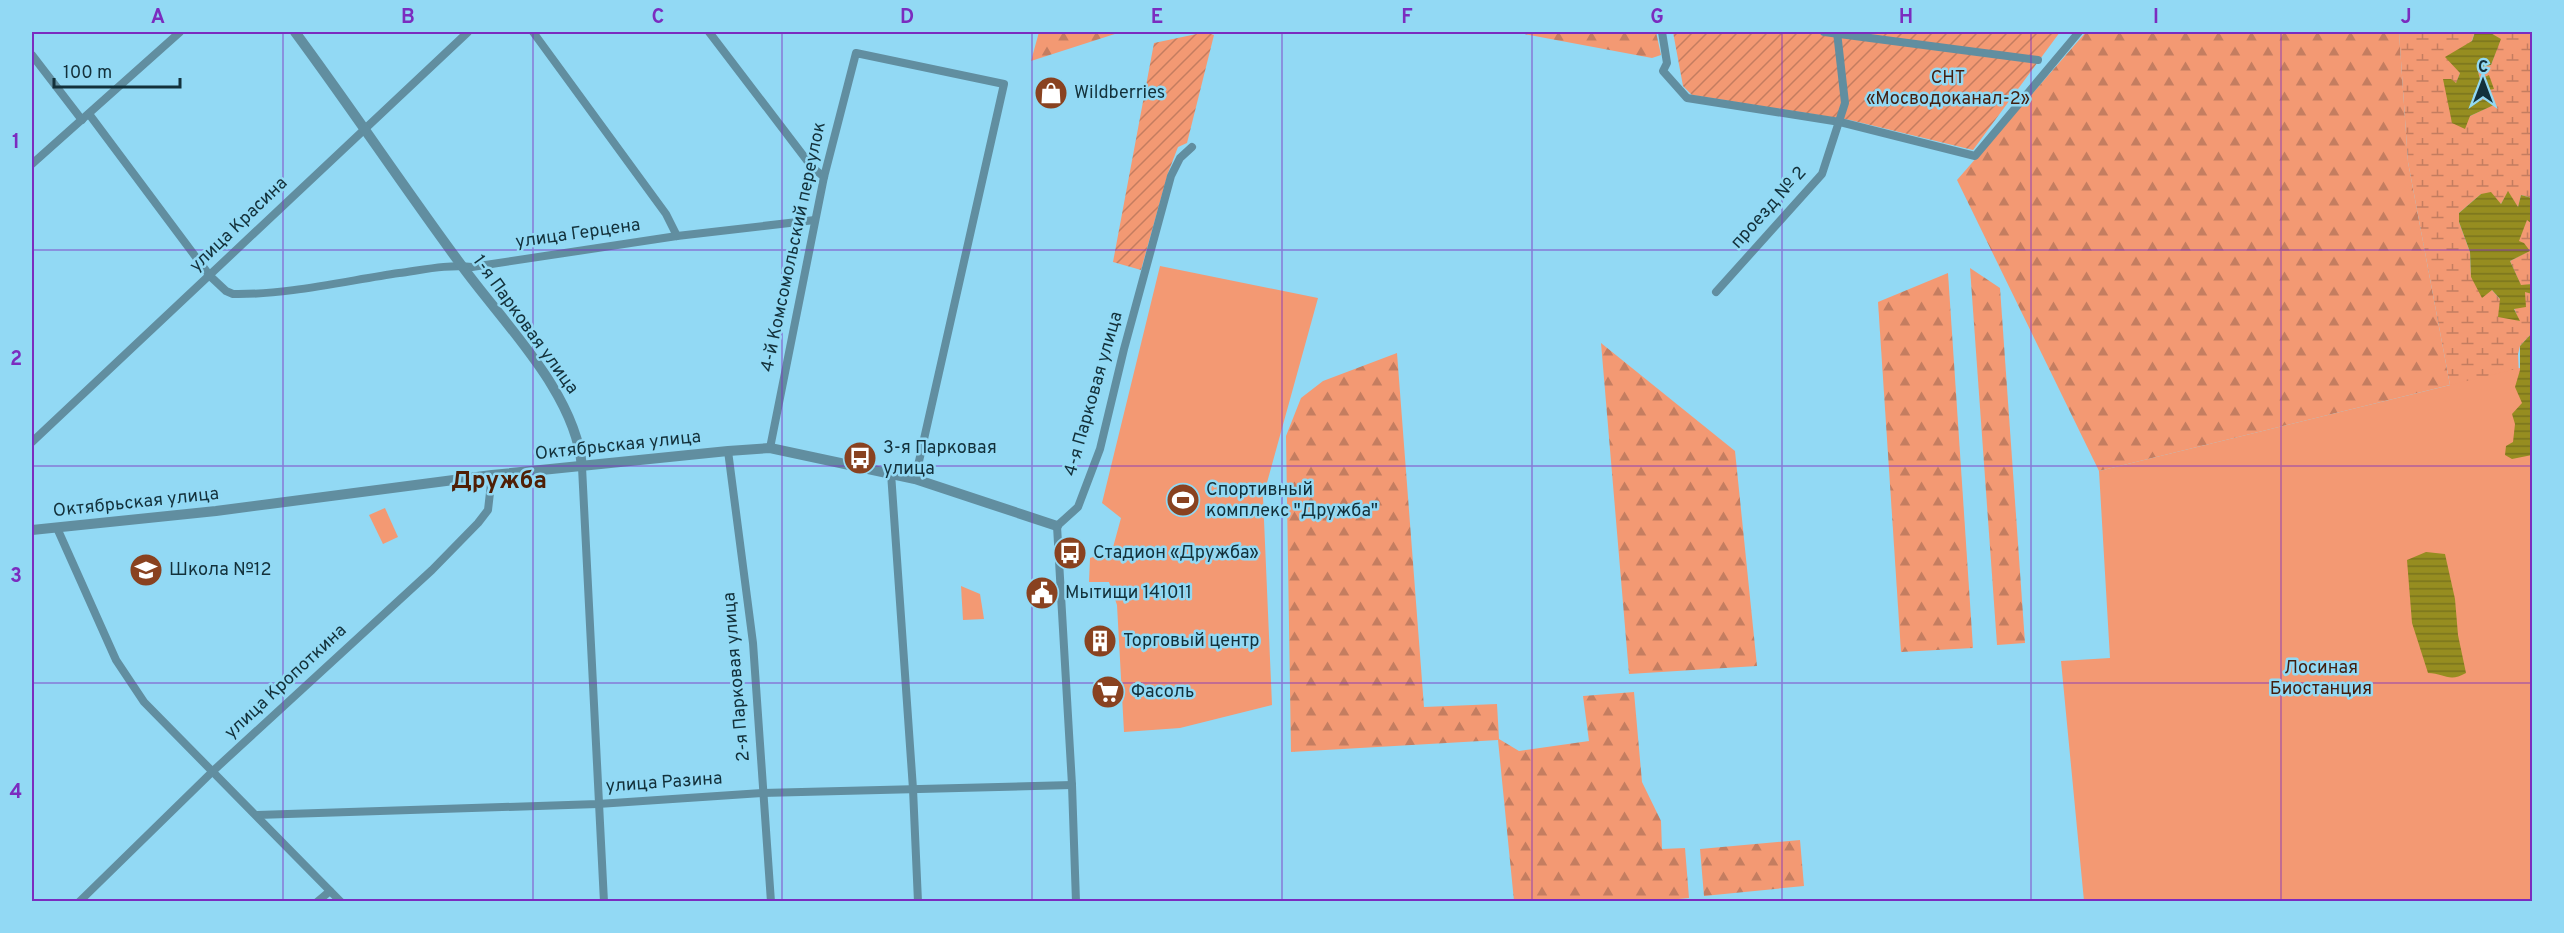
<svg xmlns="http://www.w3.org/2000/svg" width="2564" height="933" font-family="Overpass,sans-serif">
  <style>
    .forest { fill: url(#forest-firs) }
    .wetland { fill: url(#wetland-marsh) }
    .park { fill: #f39973 }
    .garden { fill: url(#garden-furrows) }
    .water { fill: url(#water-rules) }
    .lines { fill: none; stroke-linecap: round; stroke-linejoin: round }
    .minor { stroke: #618ea0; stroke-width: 8 }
    .tertiary { stroke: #618ea0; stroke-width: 10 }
    .grid { fill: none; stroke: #7b2cbf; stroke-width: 1.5; stroke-opacity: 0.55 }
    .labels { text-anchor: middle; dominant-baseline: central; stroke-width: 5; stroke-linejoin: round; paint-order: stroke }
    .park-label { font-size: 18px; fill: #431f0f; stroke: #92d9f4 }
    .poi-label { font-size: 18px; fill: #13313b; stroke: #92d9f4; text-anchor: start }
    .street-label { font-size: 18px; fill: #13313b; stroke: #92d9f4 }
    .district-label { font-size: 24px; font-weight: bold; fill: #4f1f06; stroke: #92d9f4 }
    .neatline { fill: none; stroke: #7b2cbf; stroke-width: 2 }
    .grid-label { font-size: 20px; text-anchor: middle; font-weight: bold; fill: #7b2cbf }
  </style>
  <defs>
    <pattern id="forest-firs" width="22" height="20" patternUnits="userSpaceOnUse" patternTransform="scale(1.5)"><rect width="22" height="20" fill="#f39973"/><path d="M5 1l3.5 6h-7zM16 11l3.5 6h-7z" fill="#c47d60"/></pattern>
    <pattern id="wetland-marsh" width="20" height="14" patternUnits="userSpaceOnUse" patternTransform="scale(1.5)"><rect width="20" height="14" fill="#f39973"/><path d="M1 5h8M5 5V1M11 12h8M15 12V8" fill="none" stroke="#c47d60"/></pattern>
    <pattern id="garden-furrows" width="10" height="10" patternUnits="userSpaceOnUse" patternTransform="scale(1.5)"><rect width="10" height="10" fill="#f39973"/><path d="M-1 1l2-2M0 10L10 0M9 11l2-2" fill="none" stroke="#c47d60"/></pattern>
    <pattern id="water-rules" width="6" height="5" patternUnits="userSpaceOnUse" patternTransform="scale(1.5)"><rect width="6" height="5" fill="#968d20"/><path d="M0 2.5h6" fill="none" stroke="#79741d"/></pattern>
  </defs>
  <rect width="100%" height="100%" fill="#92d9f4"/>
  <g class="forest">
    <polygon points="1039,32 1121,32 1031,61"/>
    <polygon points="1514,32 1656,32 1661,55 1652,58"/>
    <polygon points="2086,32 2399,32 2408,162 2450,385 2099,471 1957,180"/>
    <polygon points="1970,268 2000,288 2025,643 1997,645"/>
    <polygon points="1948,273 1973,648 1901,652 1878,302"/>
    <polygon points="1601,343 1735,451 1757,666 1629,674"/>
    <polygon points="1397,353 1424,707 1497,704 1499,739 1519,751 1589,741 1583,696 1634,692 1642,782 1661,821 1662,849 1685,848 1689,898 1646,902 1514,901 1498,740 1291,752 1286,436 1301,398 1323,381"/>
    <polygon points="1800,840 1804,886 1704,896 1700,849"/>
  </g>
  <g class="wetland">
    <polygon points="2399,32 2475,32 2456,84 2444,79 2470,116 2495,104 2486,99 2472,103 2480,79 2477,68 2491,65 2500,39 2489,32 2532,32 2532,198 2521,195 2518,208 2508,192 2501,204 2481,194 2459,213 2459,222 2470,252 2471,277 2492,290 2519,321 2514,308 2524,291 2532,294 2532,333 2520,346 2518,354 2532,665 2450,385 2408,162"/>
    <polygon points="2527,219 2532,224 2532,284 2521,286 2510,261 2529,251 2518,242"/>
  </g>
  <g class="park">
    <polygon points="1160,266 1318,298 1263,497 1272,705 1180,728 1124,732 1117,605 1109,582 1089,582 1090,558 1112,551 1121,518 1102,503"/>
    <polygon points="2532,365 2532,901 2084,901 2061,661 2110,658 2099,471"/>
    <polygon points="385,508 398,537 383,544 369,515"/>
    <polygon points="961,586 980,594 984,619 963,620"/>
  </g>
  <g class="garden">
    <polygon points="1206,32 1214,35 1187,143 1178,147 1168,173 1141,270 1113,262 1154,43"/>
    <polygon points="1673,32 2060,32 1973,150 1850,120 1692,95 1683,86"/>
  </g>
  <g class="water">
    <polygon points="2475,32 2489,32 2501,39 2491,65 2477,68 2480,79 2489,75 2494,89 2474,93 2472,103 2486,99 2496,104 2470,116 2465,129 2452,123 2443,79 2451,79 2456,83 2460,73 2445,57 2472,41"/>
    <polygon points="2508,191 2518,207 2521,195 2532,198 2532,224 2527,220 2519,241 2524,243 2530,251 2510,261 2521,285 2532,284 2532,294 2525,292 2526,307 2514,309 2520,321 2498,317 2500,299 2492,290 2482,298 2471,277 2470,252 2459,222 2459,213 2481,194 2491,192 2501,204"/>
    <polygon points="2532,333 2532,455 2512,459 2505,455 2506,446 2513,442 2515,424 2512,414 2522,403 2515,387 2520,370 2520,346"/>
    <path d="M2426,552L2445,554L2455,599L2458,635L2466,673C2449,683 2444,673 2428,673L2412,623L2407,560Z"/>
  </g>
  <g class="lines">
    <g class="minor">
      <polyline points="533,32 666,214 677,236"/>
      <polyline points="709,32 812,167 824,177"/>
      <polyline points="1662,32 1667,63 1663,71 1687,98 1840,122 1975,156 2079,32"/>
      <polyline points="1824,32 2038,60"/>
      <polyline points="32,55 82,120"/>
      <path d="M89,114L210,276L226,291L233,294C286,295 345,281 399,273C422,270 449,264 472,267L677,236L815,220"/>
      <polyline points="32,164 180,32"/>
      <polyline points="1716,292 1822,174 1845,103 1837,32"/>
      <polyline points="32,442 468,32"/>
      <polyline points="770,448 824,177 856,53 1004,84 915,479"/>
      <polyline points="728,451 753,643 771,902"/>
      <polyline points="582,467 604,902"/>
      <polyline points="891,473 913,789 918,902"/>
      <polyline points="57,528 116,660 144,702 341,902"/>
      <polyline points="257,815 598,804 762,793 1072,785"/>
      <polyline points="79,902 213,771 432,570 478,523 488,510 492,475"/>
      <polyline points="317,902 330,891"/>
      <polyline points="1076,902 1072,785 1057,526 1078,507 1100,449 1124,349 1171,176 1180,158 1192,147"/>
    </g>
    <g class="tertiary">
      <path d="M295,32C352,109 405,189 462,266C504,324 576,393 582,467"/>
      <polyline points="32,530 216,511 492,475 728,451 770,448 915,479 1057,526"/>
    </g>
  </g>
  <path class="grid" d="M283,32V902M533,32V902M782,32V902M1032,32V902M1282,32V902M1532,32V902M1782,32V902M2031,32V902M2281,32V902M32,250H2532M32,466H2532M32,683H2532"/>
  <defs>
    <g id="shop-disc" transform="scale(1.725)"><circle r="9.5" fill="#894220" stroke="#92d9f4"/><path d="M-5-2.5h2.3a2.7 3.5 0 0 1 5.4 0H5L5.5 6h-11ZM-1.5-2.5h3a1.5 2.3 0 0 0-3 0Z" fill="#fff"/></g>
    <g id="bus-disc" transform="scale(1.725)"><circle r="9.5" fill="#894220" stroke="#92d9f4"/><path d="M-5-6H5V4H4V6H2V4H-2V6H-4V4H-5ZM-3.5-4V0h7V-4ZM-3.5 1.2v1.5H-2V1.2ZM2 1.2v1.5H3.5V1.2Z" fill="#fff"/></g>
    <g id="stadium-disc" transform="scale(1.725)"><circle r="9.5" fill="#894220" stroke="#92d9f4"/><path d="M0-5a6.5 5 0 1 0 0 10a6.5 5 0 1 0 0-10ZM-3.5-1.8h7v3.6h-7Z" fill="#fff"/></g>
    <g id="school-disc" transform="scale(1.725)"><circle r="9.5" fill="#894220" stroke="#92d9f4"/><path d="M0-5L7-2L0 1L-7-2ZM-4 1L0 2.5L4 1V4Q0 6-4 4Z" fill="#fff"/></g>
    <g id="civic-disc" transform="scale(1.725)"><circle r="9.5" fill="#894220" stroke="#92d9f4"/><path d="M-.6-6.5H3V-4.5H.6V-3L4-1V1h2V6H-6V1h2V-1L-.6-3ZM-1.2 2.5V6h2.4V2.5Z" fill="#fff"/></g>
    <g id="building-disc" transform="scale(1.725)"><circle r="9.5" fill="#894220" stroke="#92d9f4"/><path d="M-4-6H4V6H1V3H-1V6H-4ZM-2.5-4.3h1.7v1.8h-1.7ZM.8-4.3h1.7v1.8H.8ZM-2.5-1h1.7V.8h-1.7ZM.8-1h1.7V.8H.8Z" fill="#fff"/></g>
    <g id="supermarket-disc" transform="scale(1.725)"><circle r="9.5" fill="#894220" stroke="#92d9f4"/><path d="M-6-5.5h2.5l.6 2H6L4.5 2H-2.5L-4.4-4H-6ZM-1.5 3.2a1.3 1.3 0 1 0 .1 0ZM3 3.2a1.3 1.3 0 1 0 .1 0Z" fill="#fff"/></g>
  </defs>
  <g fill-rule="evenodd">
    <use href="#shop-disc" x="1051" y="93"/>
    <use href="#bus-disc" x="860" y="458"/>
    <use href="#stadium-disc" x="1183" y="500"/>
    <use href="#bus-disc" x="1070" y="553"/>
    <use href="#school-disc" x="146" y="570"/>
    <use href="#civic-disc" x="1042" y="593"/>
    <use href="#building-disc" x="1100" y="641"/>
    <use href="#supermarket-disc" x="1108" y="692"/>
  </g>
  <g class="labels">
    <g class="park-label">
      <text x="1948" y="78">СНТ<tspan x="1948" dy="21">«Мосводоканал-2»</tspan></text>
      <text x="2321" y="668">Лосиная<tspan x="2321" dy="21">Биостанция</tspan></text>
    </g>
    <g class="poi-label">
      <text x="1074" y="93">Wildberries</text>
      <text x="883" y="448">3-я Парковая<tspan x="883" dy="21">улица</tspan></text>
      <text x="1206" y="490">Спортивный<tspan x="1206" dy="21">комплекс "Дружба"</tspan></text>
      <text x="1093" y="553">Стадион «Дружба»</text>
      <text x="169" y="570">Школа №12</text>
      <text x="1065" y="593">Мытищи 141011</text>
      <text x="1123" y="641">Торговый центр</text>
      <text x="1131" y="692">Фасоль</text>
    </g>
    <g class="street-label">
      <text transform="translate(1769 208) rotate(-48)">проезд № 2</text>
      <text transform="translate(239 225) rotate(-44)">улица Красина</text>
      <text transform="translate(578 234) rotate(-8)">улица Герцена</text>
      <text transform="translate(794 247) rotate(-78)">4-й Комсомольский переулок</text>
      <text transform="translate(525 325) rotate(54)">1-я Парковая улица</text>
      <text transform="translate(1094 394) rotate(-74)">4-я Парковая улица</text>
      <text transform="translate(618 446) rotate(-6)">Октябрьская улица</text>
      <text transform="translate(136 503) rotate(-6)">Октябрьская улица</text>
      <text transform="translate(737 677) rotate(-95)">2-я Парковая улица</text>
      <text transform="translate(286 682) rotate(-43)">улица Кропоткина</text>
      <text transform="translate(664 783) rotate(-4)">улица Разина</text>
    </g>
    <g class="district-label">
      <text x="499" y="482">Дружба</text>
    </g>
  </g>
  <rect width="2564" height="933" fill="none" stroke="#92d9f4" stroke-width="66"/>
  <g transform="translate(2483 81)" stroke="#92d9f4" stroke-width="4.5" paint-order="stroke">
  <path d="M0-4.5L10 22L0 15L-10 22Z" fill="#13313b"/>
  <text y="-9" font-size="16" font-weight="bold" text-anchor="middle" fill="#13313b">С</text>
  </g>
  <path d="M54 78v9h126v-9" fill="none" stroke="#13313b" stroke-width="3"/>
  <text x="63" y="78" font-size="18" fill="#13313b" stroke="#92d9f4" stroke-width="4.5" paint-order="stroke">100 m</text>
  <rect x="33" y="33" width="2498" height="867" class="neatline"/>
  <g class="grid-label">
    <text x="158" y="23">A</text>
    <text x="408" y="23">B</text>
    <text x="658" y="23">C</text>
    <text x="907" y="23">D</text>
    <text x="1157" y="23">E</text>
    <text x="1407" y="23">F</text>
    <text x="1657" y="23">G</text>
    <text x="1906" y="23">H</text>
    <text x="2156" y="23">I</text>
    <text x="2406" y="23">J</text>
    <text x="16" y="148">1</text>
    <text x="16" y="365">2</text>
    <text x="16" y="582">3</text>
    <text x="16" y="798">4</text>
  </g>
</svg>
